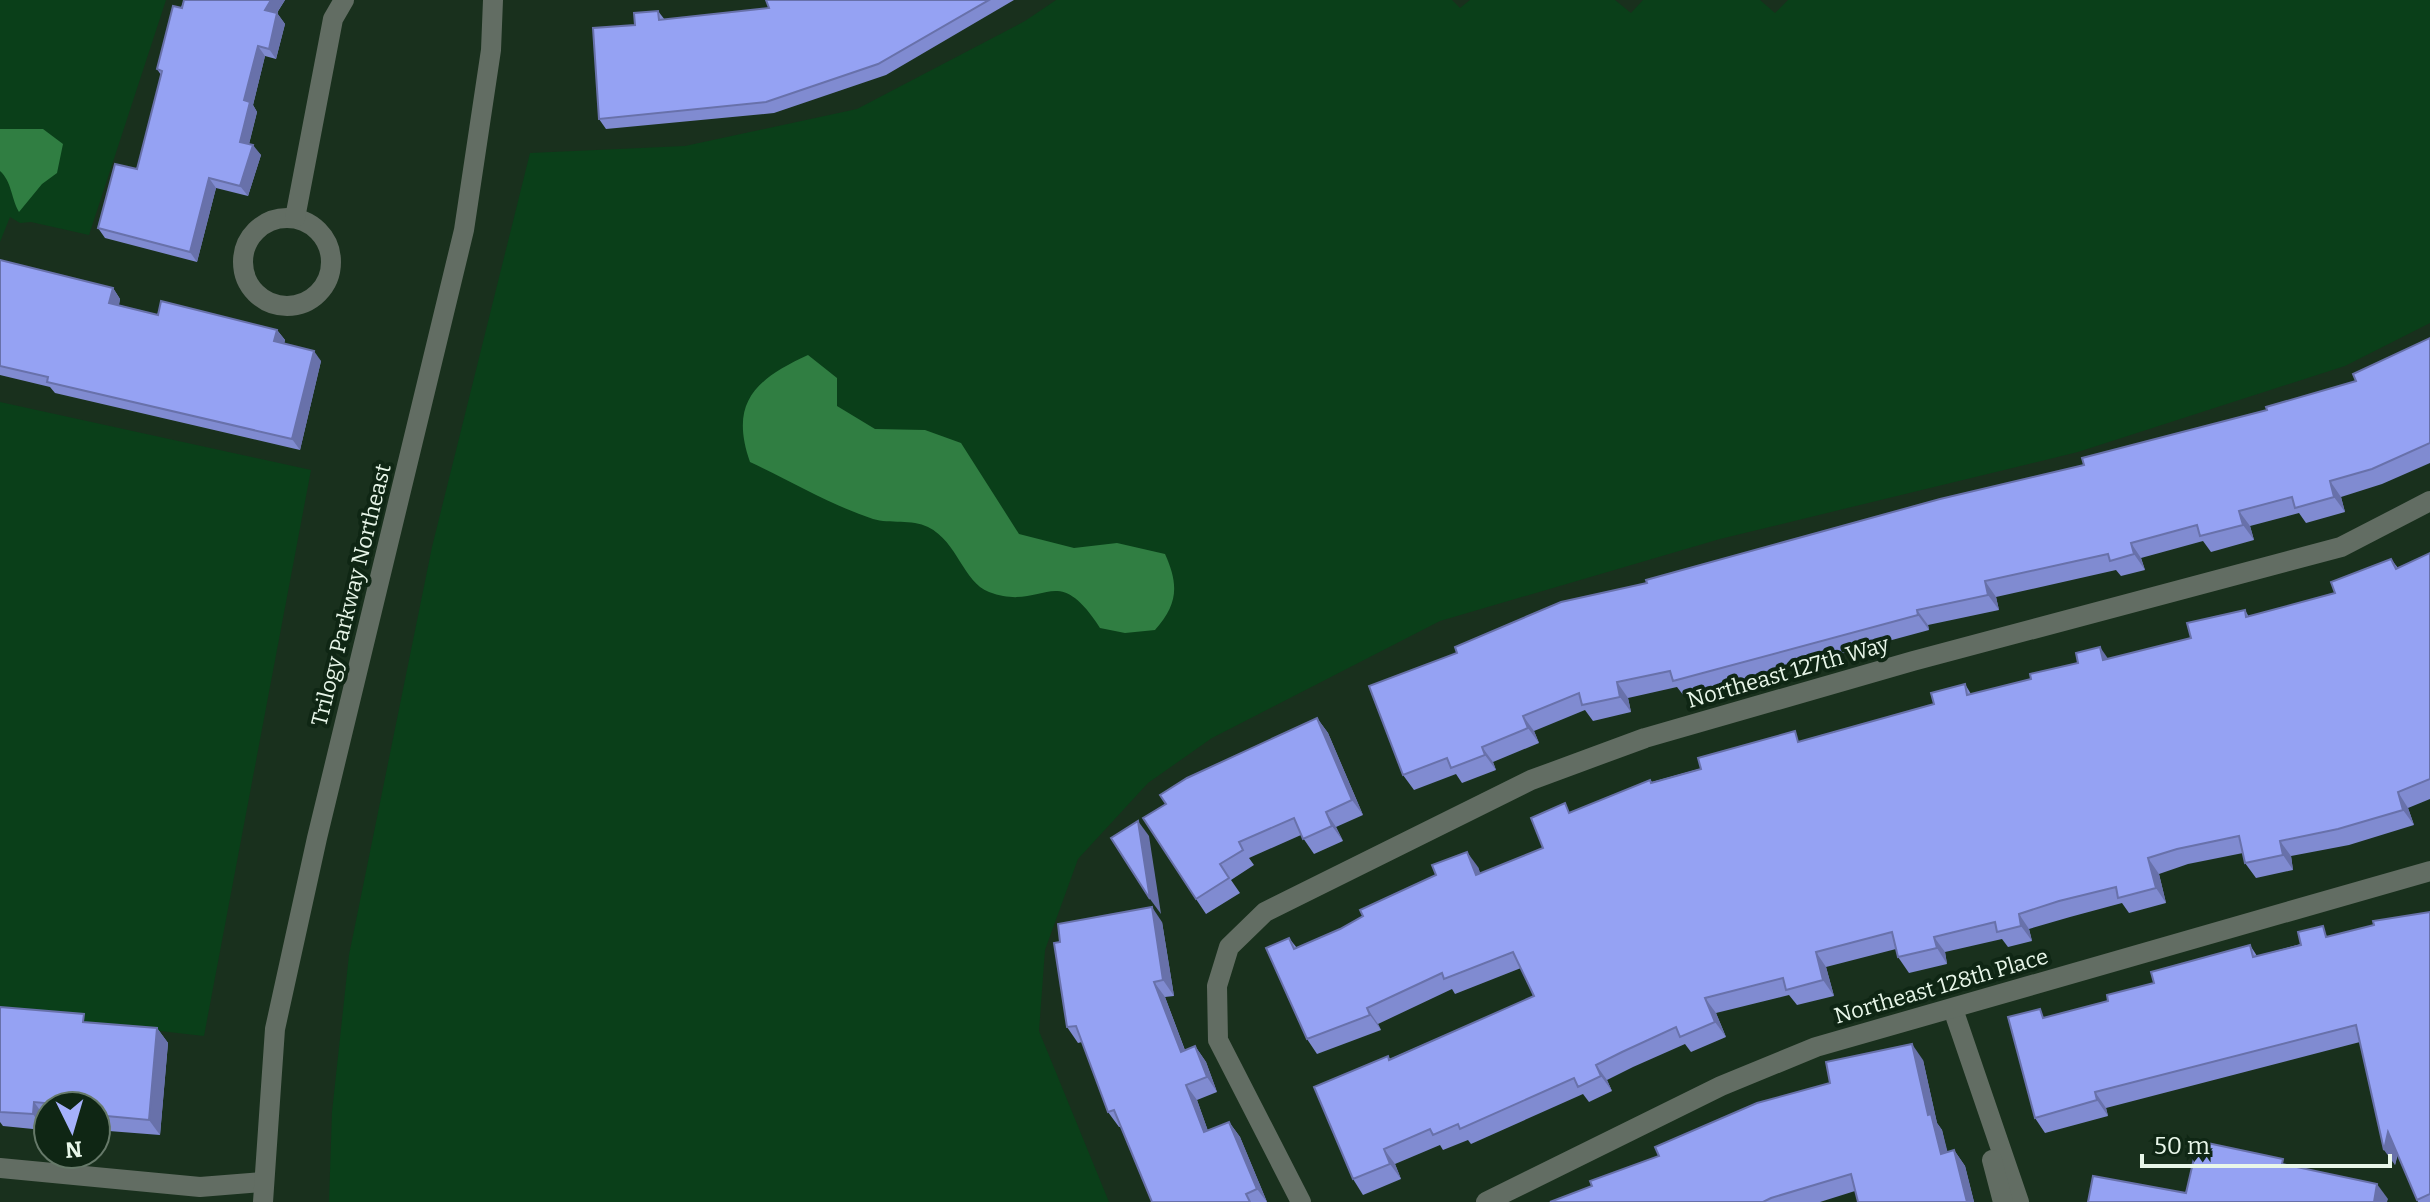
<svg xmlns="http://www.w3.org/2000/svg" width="2430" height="1202" font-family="Bitter,serif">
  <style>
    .green { fill: #0a3f19 }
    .water { fill: #307e42 }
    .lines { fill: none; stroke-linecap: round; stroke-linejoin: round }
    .minor { stroke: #626d63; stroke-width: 20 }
    .tertiary { stroke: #626d63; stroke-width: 20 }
    .wall { fill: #808bd1 }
    .shaded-wall { fill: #6871aa }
    .building { fill: #95a2f3; stroke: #6871aa; stroke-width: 2 }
    .labels { text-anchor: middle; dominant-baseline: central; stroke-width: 8; stroke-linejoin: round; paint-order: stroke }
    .street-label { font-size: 22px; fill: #e8f6e9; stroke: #0f2614 }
  </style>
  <rect width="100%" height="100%" fill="#19301d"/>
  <g class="green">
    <polygon points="0,0 166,0 89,235 31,222 20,223 10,217 0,242"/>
    <polygon points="1056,0 1452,0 1460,8 1470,0 1615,0 1631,13 1643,0 1760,0 1775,13 1788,0 2430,0 2430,323 2345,366 2078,452 1720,539 1440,621 1212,738 1148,783 1078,859 1045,950 1039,1031 1109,1202 329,1202 332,1112 349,955 432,547 530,153 685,146 857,109 1025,21"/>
    <polygon points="0,402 311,470 204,1036 0,1013"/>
  </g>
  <g class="water">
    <path d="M0,129H43L63,144L57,173L42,184L19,212C11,198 12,182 0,171Z"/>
    <path d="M808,355L837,378V406L875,429L925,430L961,443L1019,534L1074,548L1117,543L1165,554C1179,585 1178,604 1155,630L1125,633L1100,628C1055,558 1045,613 989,592C963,582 958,542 928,527C912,519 890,524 873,519C831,505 790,481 750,462C729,402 756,379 808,355Z"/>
  </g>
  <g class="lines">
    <g class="minor">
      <circle cx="287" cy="262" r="44"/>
      <polyline points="295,218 333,19 344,0"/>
      <polyline points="1953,1009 2019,1202"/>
      <polyline points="1992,1160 2003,1202"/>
      <polyline points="0,1168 200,1187 263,1182"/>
      <polyline points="1301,1202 1218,1040 1217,986 1229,947 1265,912 1531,780 1645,738 1913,661 2341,547 2430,501"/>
      <polyline points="1486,1202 1721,1086 1816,1047 2430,871"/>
    </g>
    <polyline class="tertiary" points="263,1202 275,1029 317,838 464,230 491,50 493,0"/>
  </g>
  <g class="wall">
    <polygon points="184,0 285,0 277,13 285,24 276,59 265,56 253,105 257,112 249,144 261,155 248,196 216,188 197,262 105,238 98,228 137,169 161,75 157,69"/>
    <polygon points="766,0 1014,0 886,75 774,113 606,129 599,119 635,25 658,11 665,20 769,8"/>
    <polygon points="0,260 113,288 120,299 119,305 158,315 277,330 285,340 284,344 321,361 300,450 55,393 50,387 0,375"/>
    <polygon points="2430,338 2430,463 2382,484 2341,497 2345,512 2306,523 2299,513 2250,526 2254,540 2211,552 2203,541 2141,558 2145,570 2121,576 2116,570 1996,597 1999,610 1928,625 1929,630 1710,689 1684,696 1677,687 1628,698 1631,712 1593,721 1585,710 1534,731 1539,743 1493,762 1496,770 1462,783 1456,774 1414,790 1403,775 1647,583 2084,465 2267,410 2356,381"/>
    <polygon points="2430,553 2430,799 2408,808 2414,825 2349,845 2291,856 2293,870 2256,878 2245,863 2243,853 2188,864 2159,874 2166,903 2129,913 2122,903 2070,917 2029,929 2032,941 2008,947 2002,939 1945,952 1947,964 1909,973 1898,957 1896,949 1826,967 1834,996 1797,1005 1789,995 1716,1013 1726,1037 1691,1052 1685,1044 1633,1067 1607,1080 1612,1091 1589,1102 1583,1094 1471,1144 1468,1140 1443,1150 1440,1145 1395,1164 1401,1179 1363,1195 1353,1179 1388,1056 1390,1059 1534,996 1521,968 1455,994 1452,989 1378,1024 1381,1030 1317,1054 1307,1039 1289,938 1297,948 1478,867 1480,874 1543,848 1572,812 1650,780 1652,782 1934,704 1965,684 1971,694 2191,638 2245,610 2249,617 2335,593 2391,559 2398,568"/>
    <polygon points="1317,718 1328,733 1363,815 1336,827 1343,841 1314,854 1301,835 1249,858 1254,865 1231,880 1240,893 1206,914 1196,899"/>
    <polygon points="2430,912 2430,1202 2418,1202 2417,1200 2398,1154 2395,1165 2360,1042 2106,1108 2108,1116 2045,1133 2035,1118 2046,1017 2108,1001 2250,945 2257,956 2330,936"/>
    <polygon points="1162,922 1174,996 1165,997 1185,1050 1195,1046 1206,1062 1217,1092 1197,1100 1208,1131 1229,1122 1240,1137 1267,1202 1152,1202 1121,1127 1119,1127 1108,1112 1082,1042 1078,1043 1067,1027 1060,942"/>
    <polygon points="0,1007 89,1023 157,1028 168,1043 160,1135 96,1130 96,1106 48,1106 48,1117 45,1117 43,1130 3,1126 0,1122"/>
    <polygon points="1923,1060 1937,1123 1942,1130 1947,1152 1954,1150 1965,1166 1974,1202 1858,1202 1855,1191 1820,1202 1550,1202"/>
  </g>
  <g class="shaded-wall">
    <polygon points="271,0 285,0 272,20 265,10"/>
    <polygon points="277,13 285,24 276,59 269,49"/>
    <polygon points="258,46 265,56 253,105 257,112 247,152 240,142 244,100"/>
    <polygon points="253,145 261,155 248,196 240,186"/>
    <polygon points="209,178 216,188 197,262 190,252"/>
    <polygon points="113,288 120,299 117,314 109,303"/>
    <polygon points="277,330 285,340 282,352 274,341"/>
    <polygon points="314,351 321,361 300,450 292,439"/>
    <polygon points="2330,481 2341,497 2345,512 2334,497"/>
    <polygon points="2239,511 2250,526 2254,540 2243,525"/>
    <polygon points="2131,543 2141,558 2145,570 2134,554"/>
    <polygon points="1985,581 1996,597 1999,610 1988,595"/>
    <polygon points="1917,610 1928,625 1929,630 1918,615"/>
    <polygon points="2100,647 2111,663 2103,660"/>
    <polygon points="1617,682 1628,698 1631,712 1620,697"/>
    <polygon points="1523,716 1534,731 1539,743 1528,728"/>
    <polygon points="1317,718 1328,733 1363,815 1352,800"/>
    <polygon points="1482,747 1493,762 1496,770 1485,755"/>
    <polygon points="2398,792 2408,808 2414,825 2403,810"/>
    <polygon points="1326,812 1336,827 1343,841 1332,826"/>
    <polygon points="1138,821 1149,836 1161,914 1150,899"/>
    <polygon points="2280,841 2291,856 2293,870 2283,855"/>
    <polygon points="1467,852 1478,867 1487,890 1476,875"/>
    <polygon points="2148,858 2159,874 2166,903 2156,888"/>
    <polygon points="1152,907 1162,922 1174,996 1163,980"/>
    <polygon points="2019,914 2029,929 2032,941 2021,926"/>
    <polygon points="1934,937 1945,952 1947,964 1937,948"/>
    <polygon points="1816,952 1826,967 1834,996 1823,980"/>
    <polygon points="1154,982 1165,997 1191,1067 1181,1052"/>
    <polygon points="1705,998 1716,1013 1726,1037 1715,1022"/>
    <polygon points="1367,1008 1378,1024 1381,1030 1370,1015"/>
    <polygon points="157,1028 168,1043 160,1135 149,1120"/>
    <polygon points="1912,1044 1923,1060 1937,1123 1942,1130 1952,1169 1941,1154 1928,1115"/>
    <polygon points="1195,1046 1206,1062 1217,1092 1207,1077"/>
    <polygon points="1596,1065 1607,1080 1612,1091 1601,1076"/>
    <polygon points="1186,1085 1197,1100 1214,1148 1204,1132"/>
    <polygon points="2095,1092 2106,1108 2108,1116 2097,1100"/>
    <polygon points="34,1102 45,1117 43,1130 33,1114"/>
    <polygon points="1229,1122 1240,1137 1267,1202 1257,1189"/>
    <polygon points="2388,1132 2399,1147 2395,1165 2384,1150"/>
    <polygon points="1384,1149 1395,1164 1401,1179 1390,1164"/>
    <polygon points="1954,1150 1965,1166 1974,1202 1967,1202"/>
    <polygon points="2377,1184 2388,1199 2387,1202 2374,1202"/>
  </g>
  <g class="building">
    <polygon points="184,0 271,0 265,10 277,13 269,49 258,46 244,100 250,102 240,142 253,145 240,186 209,178 190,252 98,228 115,164 137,169 162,71 157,69 173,6 182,8"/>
    <polygon points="766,0 989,0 878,64 766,102 599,119 593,28 635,25 634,13 658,11 659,20 769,8"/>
    <polygon points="0,260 113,288 109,303 158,315 161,301 277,330 274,341 314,351 292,439 47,382 48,377 0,366"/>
    <polygon points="2430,338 2430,443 2372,469 2330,481 2334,497 2295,508 2292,497 2239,511 2243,525 2200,536 2197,525 2131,543 2134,554 2110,561 2108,554 1985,581 1988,595 1917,610 1918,615 1699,674 1673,681 1670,671 1617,682 1620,697 1582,705 1579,693 1523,716 1528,728 1482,747 1485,755 1451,768 1447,758 1403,775 1369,686 1457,653 1455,647 1561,602 1647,583 1646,580 1940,499 2084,465 2082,458 2267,410 2266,407 2356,381 2353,374"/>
    <polygon points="2430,553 2430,779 2398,792 2403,810 2338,829 2280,841 2283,855 2245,863 2239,836 2177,849 2148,858 2156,888 2118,898 2116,887 2059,901 2019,914 2021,926 1997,932 1995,922 1934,937 1937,948 1898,957 1892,932 1816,952 1823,980 1786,990 1783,978 1705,998 1715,1022 1680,1037 1676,1027 1622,1052 1596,1065 1601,1076 1578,1087 1574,1078 1460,1129 1458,1124 1433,1135 1430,1129 1384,1149 1390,1164 1353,1179 1314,1087 1388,1056 1389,1060 1534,996 1513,952 1444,979 1442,973 1367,1008 1370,1015 1307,1039 1266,948 1289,938 1294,949 1340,929 1363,916 1360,910 1436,875 1432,865 1467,852 1476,875 1543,848 1531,818 1565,803 1569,813 1650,780 1651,783 1701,769 1698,758 1795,731 1798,742 1934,704 1931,693 1965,684 1967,695 2031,679 2030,674 2078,663 2076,653 2100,647 2103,660 2191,638 2187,623 2245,610 2246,617 2335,593 2331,582 2391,559 2396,569"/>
    <polygon points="1317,718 1352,800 1326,812 1332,826 1303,839 1294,818 1239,842 1243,850 1220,864 1229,878 1196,899 1143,818 1166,804 1160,795 1187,778"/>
    <polygon points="1138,821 1150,899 1111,838"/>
    <polygon points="1152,907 1163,980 1154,982 1181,1052 1195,1046 1207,1077 1186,1085 1204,1132 1229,1122 1257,1189 1246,1194 1250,1202 1152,1202 1114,1110 1108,1112 1076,1026 1067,1027 1054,943 1060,942 1058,924"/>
    <polygon points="2430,912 2430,1194 2417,1200 2388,1132 2384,1150 2356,1025 2095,1092 2097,1100 2035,1118 2008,1017 2040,1009 2043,1018 2108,1001 2107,995 2154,983 2151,972 2250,945 2253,957 2301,945 2298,932 2323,926 2326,937 2374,925 2373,921"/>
    <polygon points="0,1007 84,1014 83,1022 157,1028 149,1120 96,1115 96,1106 78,1106 34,1102 33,1114 0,1112"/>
    <polygon points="1912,1044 1928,1115 1931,1114 1941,1154 1954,1150 1967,1202 1858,1202 1851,1174 1771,1198 1763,1202 1550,1202 1592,1186 1590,1181 1659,1156 1655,1147 1757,1103 1830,1083 1826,1062"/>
    <polygon points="2198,1141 2283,1159 2282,1164 2377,1184 2374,1202 2088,1202 2093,1176 2186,1193"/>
  </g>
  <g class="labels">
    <g class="street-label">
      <text transform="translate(351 595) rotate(-76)">Trilogy Parkway Northeast</text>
      <text transform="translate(1788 672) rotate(-16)">Northeast 127th Way</text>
      <text transform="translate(1941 986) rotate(-16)">Northeast 128th Place</text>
    </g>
  </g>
  <g transform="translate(72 1130) rotate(175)"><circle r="38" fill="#0f2614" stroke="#667969" stroke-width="2"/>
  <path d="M0-6L14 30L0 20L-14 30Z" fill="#a5b1fc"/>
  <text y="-12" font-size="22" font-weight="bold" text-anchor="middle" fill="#e8f6e9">N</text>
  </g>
  <path d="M2142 1154v12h248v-12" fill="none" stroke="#e8f6e9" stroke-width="4"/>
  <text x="2154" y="1154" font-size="24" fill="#e8f6e9" stroke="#0f2614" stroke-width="6" paint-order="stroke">50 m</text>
</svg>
